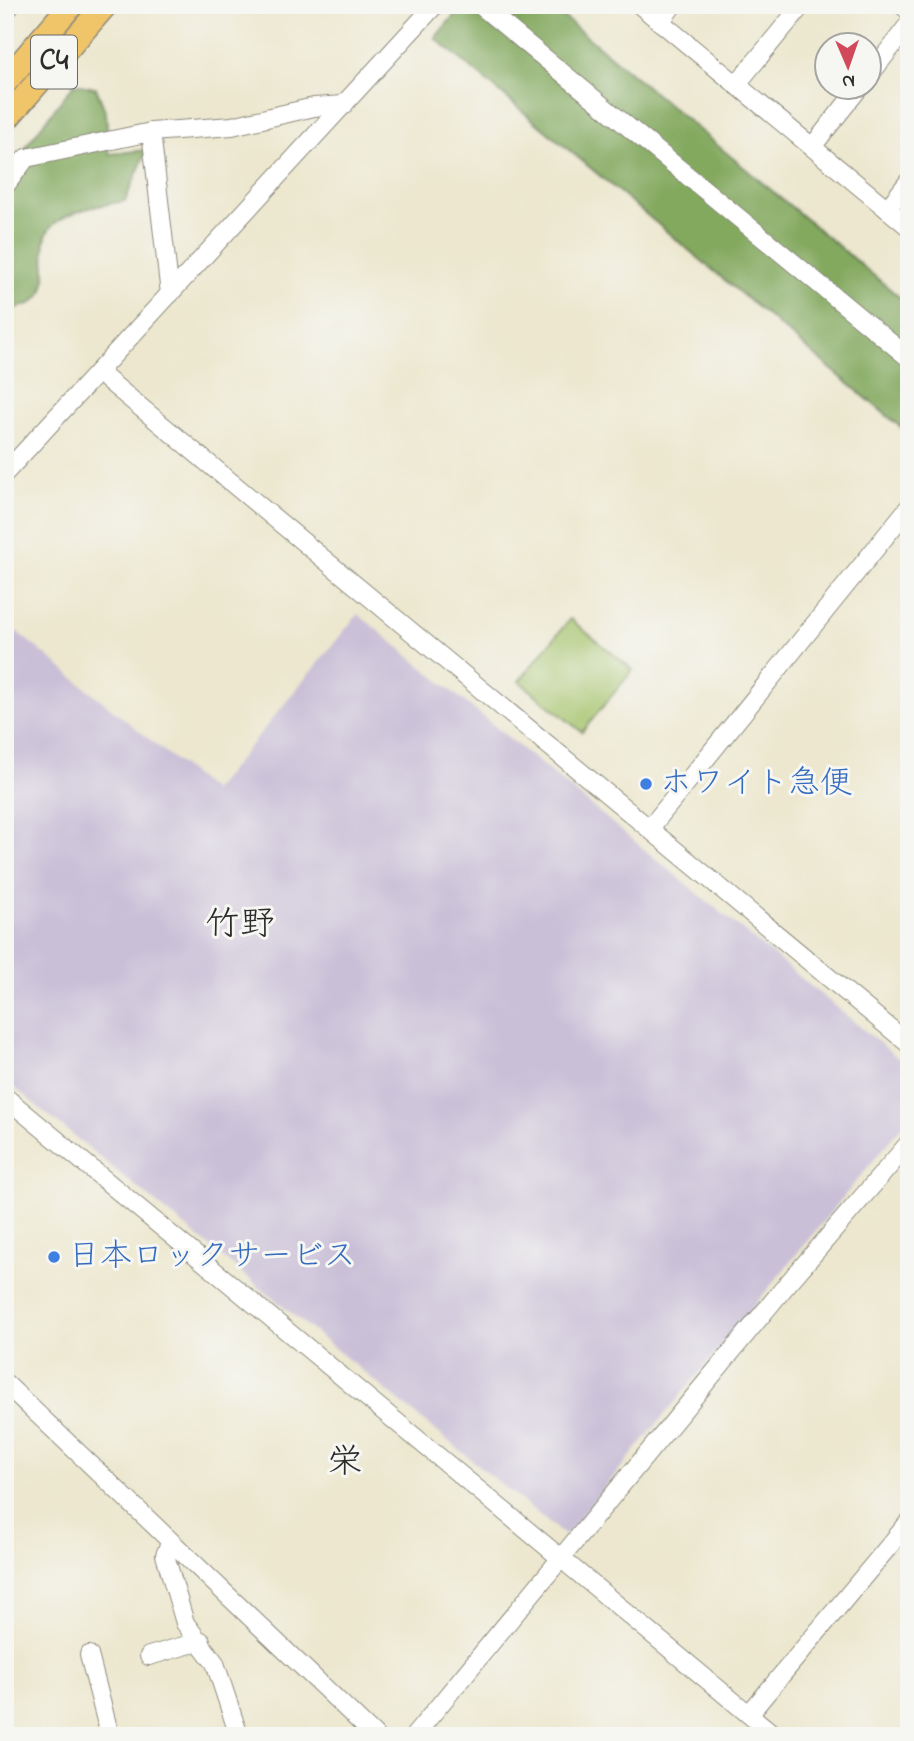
<svg xmlns="http://www.w3.org/2000/svg" width="914" height="1741" font-family="'Indie Flower','Klee One',sans-serif">
  <style>
    .industrial { fill: #c9bfd7 }
    .green { fill: #a4c36b; stroke: #68774b; stroke-width: 2 }
    .forest { fill: #83a95f; stroke: #576a45; stroke-width: 2 }
    .lines { fill: none; stroke-linecap: round; stroke-linejoin: round }
    .minor-casing { stroke: #8c897c; stroke-width: 20 }
    .highway-casing { stroke: #8c897c; stroke-width: 27 }
    .minor { stroke: #fff; stroke-width: 18 }
    .highway { stroke: #f0c469; stroke-width: 24 }
    .shop-dot { fill: #3f7fe0; stroke: #f6f6f2; stroke-width: 2.5 }
    .labels { text-anchor: middle; dominant-baseline: central; stroke-width: 6; stroke-linejoin: round; paint-order: stroke }
    .shield { fill: #f6f6f2; stroke: #686867; stroke-width: 2 }
    .shield-label { font-size: 30px; font-weight: bold; fill: #2b2b2b }
    .shop-label { font-size: 32px; fill: #366cbe; stroke: #f6f6f2; text-anchor: start }
    .quarter-label { font-size: 35px; fill: #2b2b2b; stroke: #f6f6f2 }
  </style>
  <rect width="100%" height="100%" fill="#f6f6f2"/>
  <filter id="ink" filterUnits="userSpaceOnUse"><feTurbulence type="fractalNoise" baseFrequency=".0143" numOctaves="2"/><feDisplacementMap in="SourceGraphic" scale="14" xChannelSelector="R" yChannelSelector="G"/><feConvolveMatrix kernelMatrix="1 2 1 2 8 2 1 2 1" color-interpolation-filters="sRGB"/></filter>
  <filter id="wash" filterUnits="userSpaceOnUse"><feTurbulence type="fractalNoise" baseFrequency=".00686" numOctaves="4" result="noise"/><feDisplacementMap in="SourceGraphic" scale="28" xChannelSelector="R" yChannelSelector="G"/><feGaussianBlur stdDeviation="1.57" result="paint"/><feColorMatrix in="noise" values="0 0 0 0 0 0 0 0 0 0 0 0 0 0 0 0 0 1.4 0 .05"/><feComposite in="paint" operator="in"/></filter>
  <g filter="url(#wash)">
    <rect width="100%" height="100%" fill="#ece7ce"/>
    <polygon class="industrial" points="358,614 909,1067 909,1117 565,1536 5,1080 5,622 213,791"/>
    <polygon class="green" points="570,619 633,670 582,732 519,681"/>
    <g class="forest">
      <polygon points="463,5 549,5 909,305 909,434 435,38"/>
      <path d="M74,84L96,88L106,113L109,154L147,150L125,201C103,205 72,209 54,224C26,247 75,306 5,309V192L27,145Z"/>
    </g>
  </g>
  <g filter="url(#ink)">
    <g class="lines">
      <g class="minor-casing">
        <g id="minor">
          <polyline points="480,5 909,358"/>
          <polyline points="640,5 909,227"/>
          <polyline points="902,5 909,11"/>
          <polyline points="5,12 11,5"/>
          <polyline points="660,22 673,5"/>
          <polyline points="869,76 909,24"/>
          <polyline points="736,85 802,5"/>
          <polyline points="151,132 170,294"/>
          <polyline points="812,147 859,88"/>
          <polyline points="5,186 26,158 151,132 232,126 314,107 344,105"/>
          <polyline points="887,209 909,181"/>
          <polyline points="98,372 909,1044"/>
          <polyline points="5,473 435,5"/>
          <polyline points="650,828 909,507"/>
          <polyline points="5,1097 775,1736"/>
          <polyline points="5,1383 375,1736"/>
          <polyline points="170,1543 165,1555 185,1623 215,1663 239,1736"/>
          <polyline points="89,1655 110,1736"/>
          <polyline points="149,1656 201,1641"/>
          <polyline points="749,1714 909,1522"/>
          <polyline points="414,1736 784,1288 909,1143"/>
        </g>
      </g>
      <g class="highway-casing">
        <g id="highway">
          <polyline points="5,82 71,5"/>
          <polyline points="5,120 105,5"/>
        </g>
      </g>
      <use href="#minor" class="minor"/>
      <use href="#highway" class="highway"/>
    </g>
  </g>
  <g class="shop-dot">
    <circle cx="646" cy="784" r="7"/>
    <circle cx="54" cy="1257" r="7"/>
  </g>
  <g class="labels">
    <rect class="shield" x="31" y="35.5" width="46" height="53" rx="5"/>
    <g class="shield-label">
      <text x="54" y="62">C4</text>
    </g>
    <g class="shop-label">
      <text x="660" y="784">ホワイト急便</text>
      <text x="68" y="1257">日本ロックサービス</text>
    </g>
    <g class="quarter-label">
      <text x="240" y="925">竹野</text>
      <text x="345" y="1463">栄</text>
    </g>
  </g>
  <rect width="914" height="1741" fill="none" stroke="#f6f6f2" stroke-width="28"/>
  <g transform="translate(848 66) rotate(178)"><circle r="33" fill="#f6f6f2" stroke="#a5a5a2" stroke-width="2"/>
  <path d="M0-5L12 26L0 18L-12 26Z" fill="#d1495b"/>
  <text y="-10" font-size="19" font-weight="bold" text-anchor="middle" fill="#2b2b2b">N</text>
  </g>
</svg>
